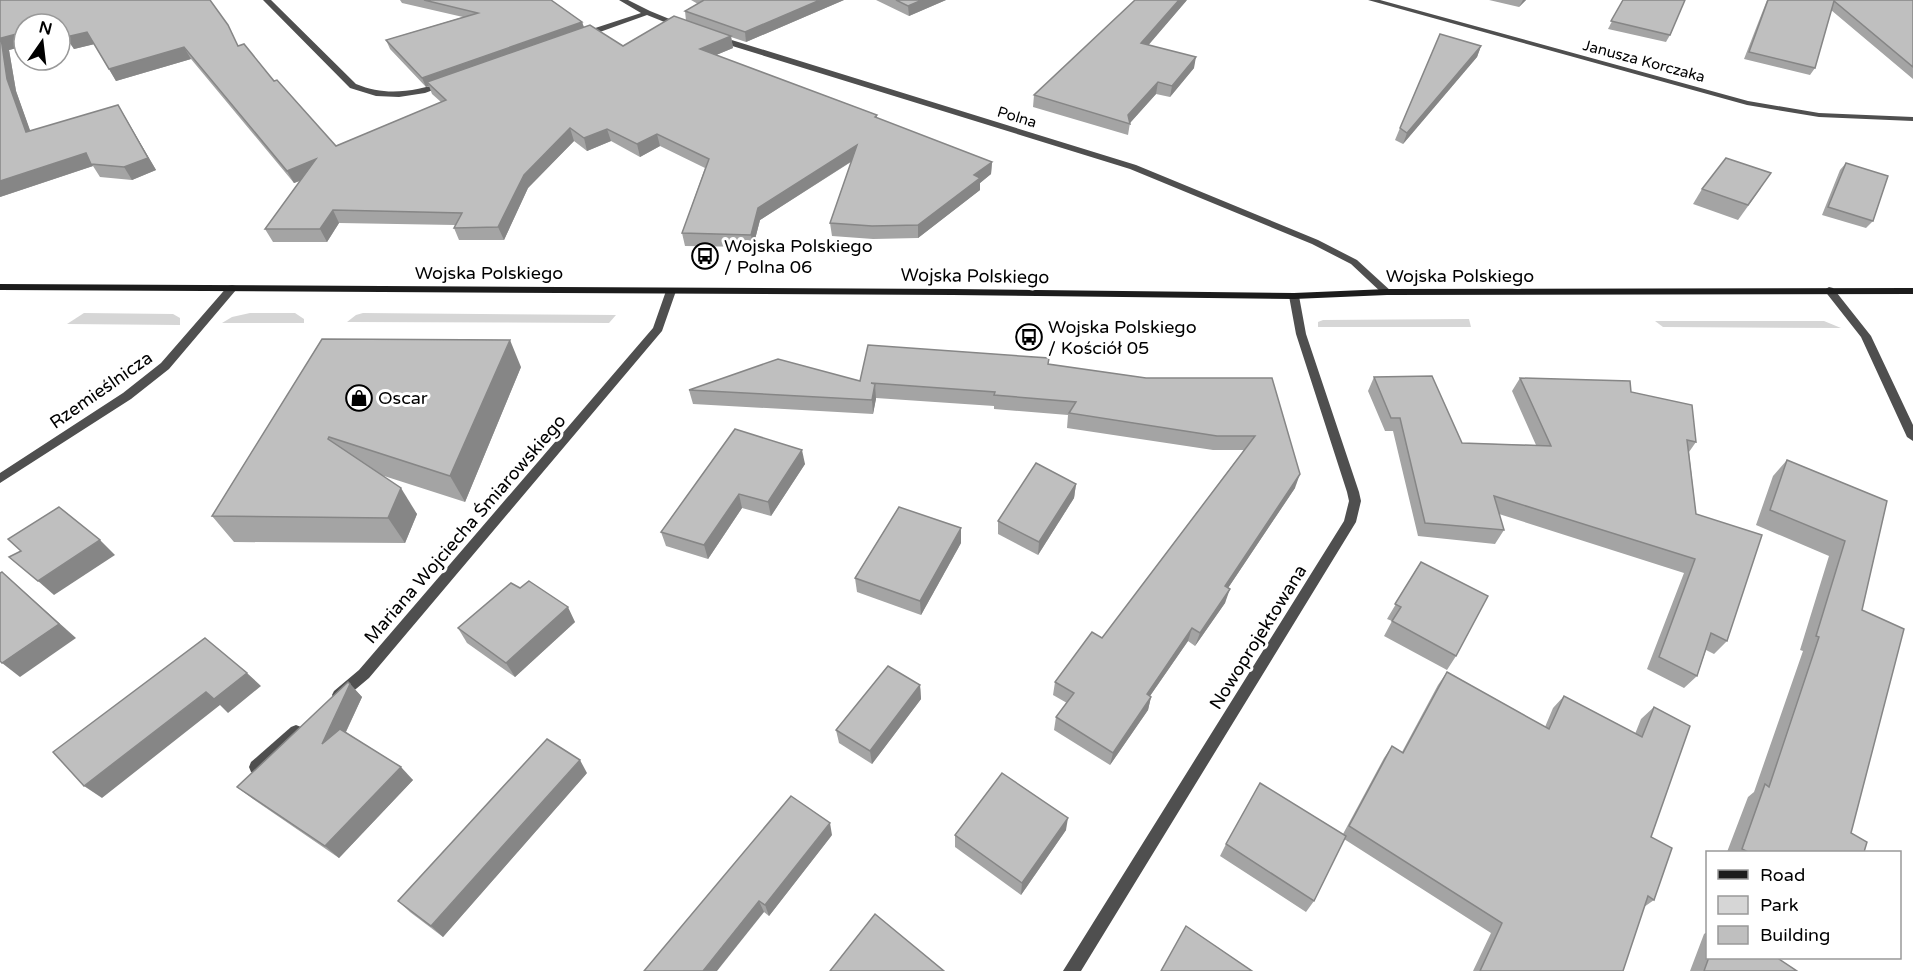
<svg xmlns="http://www.w3.org/2000/svg" width="1913" height="971" font-family="'Varela Round',sans-serif">
  <style>
    .green { fill: #d6d6d6 }
    .lines { fill: none; stroke-linecap: round; stroke-linejoin: round }
    .service { fill: #4f4f4f; fill-rule: evenodd }
    .minor { fill: #4f4f4f; fill-rule: evenodd }
    .secondary { fill: #1c1c1c; fill-rule: evenodd }
    .wall { fill: #a4a4a4 }
    .shaded-wall { fill: #868686 }
    .building { fill: #bfbfbf; stroke: #868686; stroke-width: 1.5 }
    .labels { text-anchor: middle; dominant-baseline: central; stroke-width: 6; stroke-linejoin: round; paint-order: stroke }
    .far-street-label { font-size: 15px; fill: #000; stroke: #fff }
    .poi-label { font-size: 18px; fill: #000; stroke: #fff; text-anchor: start }
    .street-label { font-size: 18px; fill: #000; stroke: #fff }
  </style>
  <rect width="100%" height="100%" fill="#fff"/>
  <g class="green">
    <polygon points="84,313 173,314 180,318 180,325 67,324"/>
    <polygon points="250,313 295,313 304,319 304,323 222,323 232,317"/>
    <polygon points="363,313 616,315 609,323 347,322 356,315"/>
    <polygon points="1469,319 1471,327 1318,327 1318,322 1323,320"/>
    <polygon points="1655,321 1824,321 1841,328 1663,327"/>
  </g>
  <g class="lines">
    <g class="service">
      <polygon points="671,288 676,291 662,331 369,678 344,699 339,701 334,699 332,695 334,691 359,670 653,328 666,291"/>
      <polygon points="296,725 301,727 303,732 301,737 261,772 256,774 251,772 249,767 251,762 291,727"/>
    </g>
    <g class="minor">
      <path d="M263,0H271L356,84C387,97 414,91 445,82L449,84L425,93L399,97L376,96L350,88Z"/>
      <polygon points="619,0 628,0 650,11 684,25 677,27 647,15 586,37 580,37 580,33 641,13"/>
      <polygon points="1368,0 1380,0 1748,101 1819,113 1913,117 1913,121 1819,117 1747,105"/>
      <polygon points="716,37 722,37 1136,165 1318,240 1357,260 1392,292 1387,295 1383,294 1351,264 1312,244 1130,169 716,41"/>
      <polygon points="232,285 236,286 236,290 169,369 131,399 0,483 0,473 123,393 161,363 228,286"/>
      <polygon points="1829,287 1833,288 1871,336 1913,425 1913,441 1907,437 1861,337 1824,290"/>
      <polygon points="1294,293 1299,296 1306,334 1359,492 1361,501 1356,522 1081,971 1063,971 1344,521 1349,501 1347,492 1296,334 1289,296"/>
    </g>
    <polygon class="secondary" points="0,284 953,289 1294,293 1387,289 1913,288 1913,294 1387,295 1294,299 953,295 0,290"/>
  </g>
  <g class="wall">
    <polygon points="0,0 239,46 336,146 441,102 432,94 429,86 426,87 390,49 386,40 463,17 402,3 400,0 551,0 582,22 584,27 623,46 686,21 685,11 698,4 691,0 844,0 746,42 731,37 733,48 716,55 877,115 877,118 992,162 991,174 980,183 980,190 918,238 873,239 832,236 830,223 851,162 760,220 753,247 685,246 682,233 705,168 660,146 640,157 611,141 587,151 574,141 528,188 504,240 459,240 454,228 455,225 339,223 327,242 273,242 265,229 300,181 294,183 191,59 116,81 94,44 74,49 65,36 9,50 16,91 30,131 118,105 156,170 132,180 100,177 93,166 0,197"/>
    <polygon points="876,0 946,0 909,16"/>
    <polygon points="1187,0 1148,45 1194,68 1170,97 1156,94 1130,123 1128,135 1033,107 1034,95"/>
    <polygon points="1489,0 1526,0 1519,7"/>
    <polygon points="1623,0 1670,35 1666,42 1608,29"/>
    <polygon points="1767,0 1913,0 1913,79 1831,10 1815,68 1810,75 1744,59"/>
    <polygon points="1481,46 1477,57 1403,144 1395,140 1400,128"/>
    <polygon points="1846,163 1873,221 1866,228 1822,215 1840,170"/>
    <polygon points="1761,188 1738,220 1693,204 1702,189"/>
    <polygon points="322,339 521,367 465,502 381,475 417,514 405,543 234,542 212,516"/>
    <polygon points="1048,364 1146,378 1272,378 1295,488 1228,588 1225,603 1195,646 1188,641 1150,696 1151,697 1148,710 1110,765 1054,730 1056,717 1067,703 1053,695 1055,682 1102,638 1244,450 1213,450 1067,428 1068,415 994,409 994,406 876,398 873,414 693,404 689,390 860,381"/>
    <polygon points="1374,377 1462,443 1536,445 1512,391 1520,378 1631,392 1696,442 1689,452 1696,514 1727,641 1714,654 1706,650 1697,676 1684,688 1647,669 1684,573 1499,514 1504,530 1495,544 1418,536 1393,431 1385,431 1368,391"/>
    <polygon points="735,429 805,464 771,516 742,508 708,559 666,546 661,532"/>
    <polygon points="1787,460 1887,501 1862,610 1851,833 1864,852 1727,852 1748,797 1754,792 1803,651 1800,650 1829,556 1756,525 1773,476"/>
    <polygon points="1076,484 1074,498 1038,555 998,534 998,521"/>
    <polygon points="961,543 921,615 857,592 855,578"/>
    <polygon points="1421,562 1456,656 1447,670 1384,636 1392,621 1387,619"/>
    <polygon points="520,588 575,622 515,677 467,643 458,628"/>
    <polygon points="1447,672 1545,727 1553,708 1564,696 1635,734 1641,719 1654,707 1651,837 1654,900 1644,907 1623,971 1473,971 1491,933 1344,839 1314,901 1306,912 1220,856 1226,844 1343,834 1384,758 1392,746 1402,752 1438,685"/>
    <polygon points="350,684 362,697 346,732 413,780 339,858 253,799 237,787"/>
    <polygon points="920,685 921,699 872,764 839,743 836,730"/>
    <polygon points="587,773 443,937 410,912 398,901"/>
    <polygon points="1066,830 1021,895 955,847 955,835"/>
    <polygon points="832,835 769,916 764,912 644,971"/>
    <polygon points="1707,932 1707,957 1776,957 1797,971 1690,971 1704,934"/>
  </g>
  <g class="shaded-wall">
    <polygon points="820,0 844,0 746,42 745,32"/>
    <polygon points="922,0 946,0 909,16 908,6"/>
    <polygon points="1179,0 1187,0 1140,55 1141,43"/>
    <polygon points="1523,0 1526,0 1519,7"/>
    <polygon points="582,22 585,31 427,82 429,86 426,87 422,78"/>
    <polygon points="60,23 68,35 60,37 60,24 58,24"/>
    <polygon points="24,32 24,46 9,50 16,91 35,144 26,132 7,79 1,38"/>
    <polygon points="87,32 95,44 74,49 66,37"/>
    <polygon points="731,36 733,48 702,61 700,49"/>
    <polygon points="1481,46 1477,57 1403,144 1407,133"/>
    <polygon points="184,47 191,59 116,81 109,69"/>
    <polygon points="1196,57 1194,68 1170,97 1172,86"/>
    <polygon points="1158,82 1156,94 1129,124 1128,115"/>
    <polygon points="118,105 156,170 132,180 124,167"/>
    <polygon points="570,128 574,141 528,188 504,240 498,227 524,175"/>
    <polygon points="607,129 611,141 587,151 584,138"/>
    <polygon points="657,134 660,146 640,157 637,144"/>
    <polygon points="857,145 858,157 760,220 753,247 751,235 758,208"/>
    <polygon points="86,153 93,166 0,197 0,181"/>
    <polygon points="316,159 322,172 294,183 287,171"/>
    <polygon points="992,162 991,174 980,183 980,190 918,238 918,225 974,175"/>
    <polygon points="333,210 339,223 327,242 320,229"/>
    <polygon points="510,340 521,367 465,502 450,476"/>
    <polygon points="875,384 876,399 873,414 872,400"/>
    <polygon points="802,450 805,464 771,516 768,502"/>
    <polygon points="1300,474 1295,488 1220,600 1225,586"/>
    <polygon points="1076,484 1074,498 1038,555 1039,542"/>
    <polygon points="401,488 417,514 405,543 388,518"/>
    <polygon points="739,494 742,508 708,559 704,545"/>
    <polygon points="961,528 961,543 921,615 920,601"/>
    <polygon points="100,540 115,555 54,595 38,581"/>
    <polygon points="2,572 76,638 20,677 2,663"/>
    <polygon points="1230,589 1225,603 1195,646 1200,633"/>
    <polygon points="568,607 575,622 515,677 506,663"/>
    <polygon points="1192,628 1188,641 1143,706 1147,694"/>
    <polygon points="247,673 261,686 228,713 220,705 102,798 84,786 206,692"/>
    <polygon points="350,684 362,697 334,757 322,744"/>
    <polygon points="920,685 921,699 872,764 870,751"/>
    <polygon points="1151,697 1148,710 1110,765 1113,753"/>
    <polygon points="580,760 587,773 443,937 431,926"/>
    <polygon points="401,767 413,780 339,858 325,846"/>
    <polygon points="1068,818 1066,830 1021,895 1022,883"/>
    <polygon points="830,823 832,835 769,916 765,905"/>
    <polygon points="759,901 764,912 717,971 703,971"/>
  </g>
  <g class="building">
    <polygon points="0,0 210,0 228,25 238,46 244,44 274,81 277,80 336,146 446,100 427,82 590,25 623,46 674,16 731,36 700,49 877,115 875,117 992,162 974,175 980,178 918,225 872,226 830,223 857,145 758,208 751,235 682,233 709,159 657,134 637,144 607,129 584,138 570,128 524,175 498,227 454,228 462,213 333,210 320,229 265,229 316,159 287,171 184,47 109,69 87,32 66,37 60,23 24,24 24,32 1,38 7,79 26,132 118,105 148,158 124,167 91,164 86,153 0,181"/>
    <polygon points="424,0 551,0 582,22 422,78 386,40 478,13"/>
    <polygon points="704,0 820,0 745,32 685,11"/>
    <polygon points="896,0 922,0 908,6"/>
    <polygon points="1135,0 1179,0 1141,43 1196,57 1172,86 1158,82 1128,115 1130,124 1034,95"/>
    <polygon points="1623,0 1685,0 1670,35 1611,21"/>
    <polygon points="1768,0 1913,0 1913,67 1834,1 1815,68 1749,52"/>
    <polygon points="1440,34 1481,46 1407,133 1400,128"/>
    <polygon points="1726,158 1771,173 1748,205 1702,189"/>
    <polygon points="1846,163 1888,176 1873,221 1828,207"/>
    <polygon points="322,339 510,340 450,476 329,437 328,439 401,488 388,518 212,516"/>
    <polygon points="868,345 1049,358 1048,364 1146,378 1272,378 1300,474 1225,586 1230,589 1200,633 1192,628 1147,694 1151,697 1113,753 1056,717 1074,693 1055,682 1092,632 1102,638 1255,436 1217,436 1069,413 1076,402 994,395 995,392 871,383 875,384 872,400 689,390 778,359 860,381"/>
    <polygon points="1432,376 1462,443 1551,446 1520,378 1630,381 1631,392 1692,405 1696,442 1687,440 1696,514 1762,535 1727,641 1711,633 1697,676 1659,657 1695,559 1494,496 1504,530 1425,523 1400,418 1391,418 1374,377"/>
    <polygon points="735,429 802,450 768,502 739,494 704,545 661,532"/>
    <polygon points="1787,460 1887,501 1862,610 1904,629 1851,833 1867,842 1864,852 1748,852 1742,849 1765,784 1769,787 1819,637 1816,636 1845,541 1770,510"/>
    <polygon points="1036,463 1076,484 1039,542 998,521"/>
    <polygon points="59,507 100,540 38,581 9,557 21,551 8,539"/>
    <polygon points="899,507 961,528 920,601 855,578"/>
    <polygon points="1421,562 1488,596 1456,656 1392,621 1401,607 1395,604"/>
    <polygon points="2,572 59,624 2,663 0,661 0,573"/>
    <polygon points="529,581 568,607 506,663 458,628 511,583 520,588"/>
    <polygon points="205,638 247,673 214,699 206,692 84,786 53,752"/>
    <polygon points="888,666 920,685 870,751 836,730"/>
    <polygon points="1447,672 1549,729 1564,696 1642,737 1654,707 1690,726 1651,837 1672,848 1654,900 1648,896 1623,971 1480,971 1502,923 1349,826 1392,746 1403,753"/>
    <polygon points="348,682 350,684 322,744 340,729 401,767 325,846 237,787"/>
    <polygon points="547,739 580,760 431,926 398,901"/>
    <polygon points="1002,773 1068,818 1022,883 955,835"/>
    <polygon points="1260,783 1346,836 1314,901 1226,844"/>
    <polygon points="791,796 830,823 765,905 759,901 703,971 644,971"/>
    <polygon points="875,914 944,971 830,971"/>
    <polygon points="1186,926 1252,971 1161,971"/>
    <polygon points="1709,957 1776,957 1797,971 1704,971"/>
  </g>
  <defs>
    <g id="bus-ring" transform="scale(1.35)"><circle r="9.5" fill="#fff" stroke="#000" stroke-width="1.5"/><path d="M-5-6H5V4H4V6H2V4H-2V6H-4V4H-5ZM-3.5-4V0h7V-4ZM-3.5 1.2v1.5H-2V1.2ZM2 1.2v1.5H3.5V1.2Z" fill="#000"/></g>
    <g id="shop-ring" transform="scale(1.35)"><circle r="9.5" fill="#fff" stroke="#000" stroke-width="1.5"/><path d="M-5-2.5h2.3a2.7 3.5 0 0 1 5.4 0H5L5.5 6h-11ZM-1.5-2.5h3a1.5 2.3 0 0 0-3 0Z" fill="#000"/></g>
  </defs>
  <g fill-rule="evenodd">
    <use href="#bus-ring" x="705" y="256"/>
    <use href="#bus-ring" x="1029" y="337"/>
    <use href="#shop-ring" x="359" y="398"/>
  </g>
  <g class="labels">
    <g class="far-street-label">
      <text transform="translate(1644 61) rotate(15)">Janusza Korczaka</text>
      <text transform="translate(1017 117) rotate(17)">Polna</text>
    </g>
    <g class="poi-label">
      <text x="724" y="246">Wojska Polskiego<tspan x="724" dy="21">/ Polna 06</tspan></text>
      <text x="1048" y="327">Wojska Polskiego<tspan x="1048" dy="21">/ Kościół 05</tspan></text>
      <text x="378" y="398">Oscar</text>
    </g>
    <g class="street-label">
      <text x="489" y="273">Wojska Polskiego</text>
      <text transform="translate(975 276) rotate(1)">Wojska Polskiego</text>
      <text x="1460" y="276">Wojska Polskiego</text>
      <text transform="translate(101 390) rotate(-35)">Rzemieślnicza</text>
      <text transform="translate(465 529) rotate(-49)">Mariana Wojciecha Śmiarowskiego</text>
      <text transform="translate(1258 637) rotate(-58)">Nowoprojektowana</text>
    </g>
  </g>
  <rect x="1706" y="851" width="195" height="108" fill="#ffffff" stroke="#999999" stroke-width="1.5"/>
  <rect x="1718" y="870" width="30" height="9" fill="#1c1c1c" stroke="#999999" stroke-width="1.5"/>
  <text x="1760" y="881" font-size="18" fill="#000000">Road</text>
  <rect x="1718" y="896" width="30" height="18" fill="#d6d6d6" stroke="#999999" stroke-width="1.5"/>
  <text x="1760" y="911" font-size="18" fill="#000000">Park</text>
  <rect x="1718" y="926" width="30" height="18" fill="#bfbfbf" stroke="#999999" stroke-width="1.5"/>
  <text x="1760" y="941" font-size="18" fill="#000000">Building</text>
  <g transform="translate(42 42) rotate(14)"><circle r="28" fill="#ffffff" stroke="#999999" stroke-width="1.5"/>
  <path d="M0-4.5L10 22L0 15L-10 22Z" fill="#000000"/>
  <text y="-9" font-size="16" font-weight="bold" text-anchor="middle" fill="#000000">N</text>
  </g>
</svg>
